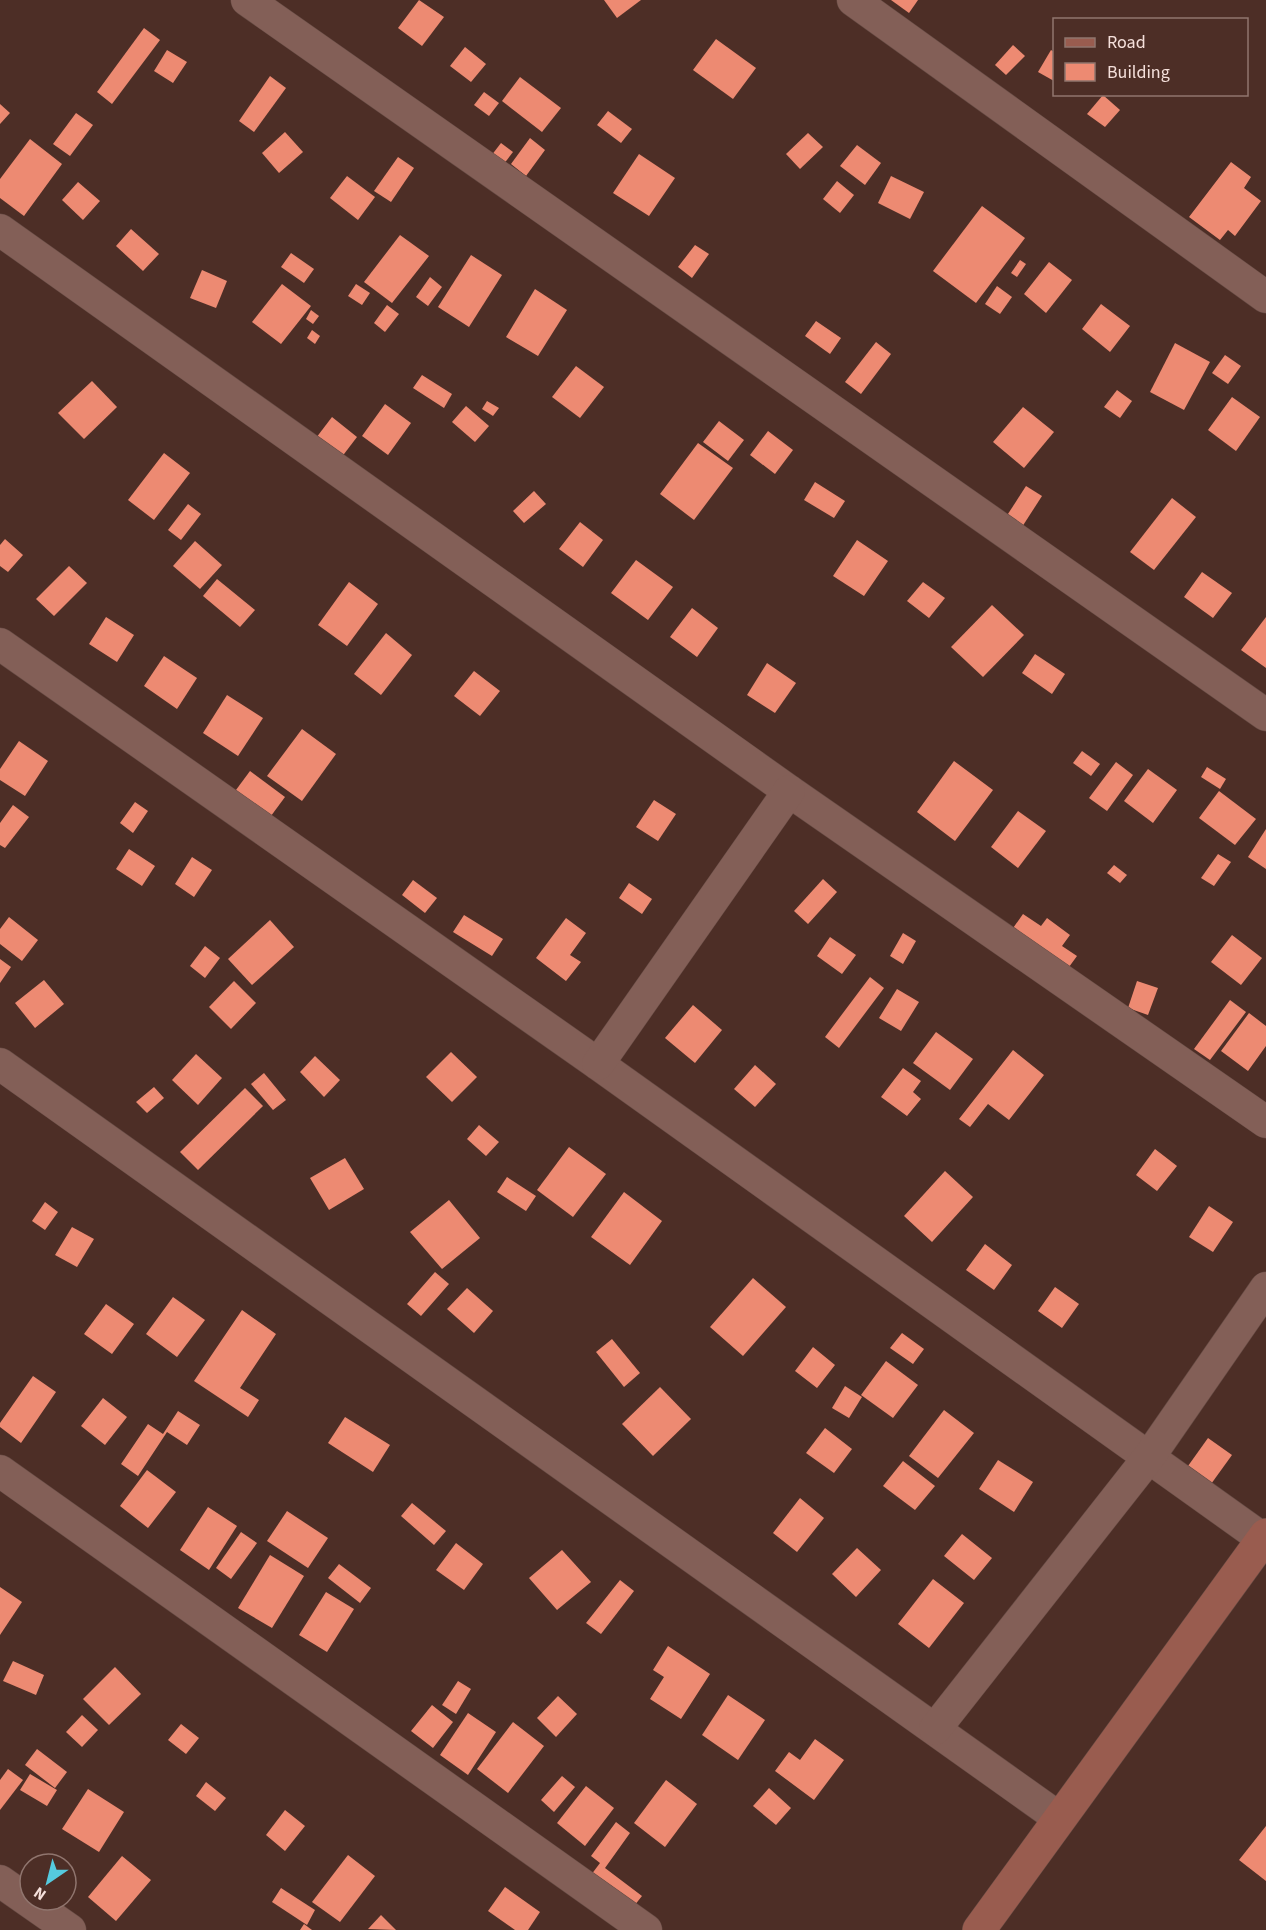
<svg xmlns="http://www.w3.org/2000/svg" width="1266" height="1930" font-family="'Source Sans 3',sans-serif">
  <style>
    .building { fill: #ed8a72 }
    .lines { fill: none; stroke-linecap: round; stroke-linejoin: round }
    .minor-casing { stroke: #654a43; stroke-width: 33 }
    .secondary-casing { stroke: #654a43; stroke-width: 34 }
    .minor { stroke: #835f57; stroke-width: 32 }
    .secondary { stroke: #995c4f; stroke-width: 33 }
  </style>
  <rect width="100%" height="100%" fill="#4d2e26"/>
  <g class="building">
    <polygon points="419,0 444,17 422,46 398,28"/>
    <polygon points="604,0 641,0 617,18"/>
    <polygon points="891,0 918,0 909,13"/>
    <polygon points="144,28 160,40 112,104 97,92"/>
    <polygon points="716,39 756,68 733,99 693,70"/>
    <polygon points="1013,45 1025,56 1006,75 995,65"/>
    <polygon points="465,47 486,64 471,82 450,66"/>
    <polygon points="167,50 187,62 173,83 154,71"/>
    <polygon points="1051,50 1054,52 1054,81 1038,72"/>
    <polygon points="270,76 286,88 254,132 239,121"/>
    <polygon points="520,77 561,108 542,132 502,101"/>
    <polygon points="484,92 499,103 489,116 474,105"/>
    <polygon points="1103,95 1120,110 1105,127 1087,114"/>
    <polygon points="0,104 10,113 0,124"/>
    <polygon points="608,111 632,129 621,143 597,125"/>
    <polygon points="76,113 93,125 70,156 53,144"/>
    <polygon points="285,132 303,152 279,173 262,153"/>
    <polygon points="808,133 823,147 800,169 786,154"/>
    <polygon points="530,138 545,150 526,176 511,164"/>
    <polygon points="30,139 62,164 24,216 0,198 0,179"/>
    <polygon points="501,143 513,152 503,165 491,156"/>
    <polygon points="857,145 881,163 865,185 840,166"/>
    <polygon points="639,154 675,178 649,216 613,193"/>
    <polygon points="398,157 414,168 391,202 374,191"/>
    <polygon points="1231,162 1251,177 1244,188 1261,201 1235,236 1228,230 1220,240 1189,217"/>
    <polygon points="347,176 375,197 358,220 330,198"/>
    <polygon points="891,176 924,192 910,219 878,203"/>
    <polygon points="837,181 854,195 840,213 823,199"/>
    <polygon points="78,182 100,201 83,220 62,200"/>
    <polygon points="982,206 1025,238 976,303 933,271"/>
    <polygon points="131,229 159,254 143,271 116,246"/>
    <polygon points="400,235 429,256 392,303 364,282"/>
    <polygon points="695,245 709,254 692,278 678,267"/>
    <polygon points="291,253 314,269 304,283 281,267"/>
    <polygon points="471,255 502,275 469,327 438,307"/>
    <polygon points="1020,260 1026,264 1017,277 1011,273"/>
    <polygon points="1049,262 1072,280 1046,313 1024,294"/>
    <polygon points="202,270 227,281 216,308 190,298"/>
    <polygon points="430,277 442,287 428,306 416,297"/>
    <polygon points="282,284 311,306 281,344 252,322"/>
    <polygon points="356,284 370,293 362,305 348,296"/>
    <polygon points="997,286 1012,297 1000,314 985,304"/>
    <polygon points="535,289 567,310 538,356 506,337"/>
    <polygon points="1101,304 1130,326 1110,352 1082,329"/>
    <polygon points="387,305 399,314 385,332 374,323"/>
    <polygon points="311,310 319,316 313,324 306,319"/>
    <polygon points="816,321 841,338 830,354 805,336"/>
    <polygon points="312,330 320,336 315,344 307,338"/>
    <polygon points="876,342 891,354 861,394 845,382"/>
    <polygon points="1175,343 1210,362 1184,410 1150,392"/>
    <polygon points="1225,355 1241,366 1228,384 1212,373"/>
    <polygon points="576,366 604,387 580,418 552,397"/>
    <polygon points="422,375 452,394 444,408 413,388"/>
    <polygon points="92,381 117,407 84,439 58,413"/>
    <polygon points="1117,390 1132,401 1120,418 1104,407"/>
    <polygon points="1232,397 1260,417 1236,451 1208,430"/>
    <polygon points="487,401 499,408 493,416 482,409"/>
    <polygon points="385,404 411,423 388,455 362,436"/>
    <polygon points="466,406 489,426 475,442 452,422"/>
    <polygon points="1023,407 1054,432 1024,468 993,442"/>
    <polygon points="332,417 357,437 341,458 316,438"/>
    <polygon points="719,421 744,440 728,461 703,442"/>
    <polygon points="768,431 793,450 775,474 750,455"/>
    <polygon points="698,443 733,468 694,520 660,494"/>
    <polygon points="164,453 190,473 154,520 128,500"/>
    <polygon points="815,482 845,501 834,518 804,500"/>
    <polygon points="1026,486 1042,496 1022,527 1006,517"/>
    <polygon points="534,491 546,504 524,523 513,511"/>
    <polygon points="1172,498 1196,517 1154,570 1130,552"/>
    <polygon points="188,504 201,514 181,540 168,530"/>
    <polygon points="580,522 603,540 583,567 559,549"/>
    <polygon points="5,539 23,555 8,572 0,566 0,545"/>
    <polygon points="857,540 888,561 864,596 833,576"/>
    <polygon points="195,541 222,565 200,589 173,566"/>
    <polygon points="636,560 673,587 648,620 611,593"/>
    <polygon points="69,566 87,583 54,616 36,599"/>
    <polygon points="1202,572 1232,593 1213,618 1184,597"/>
    <polygon points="217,579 255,610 240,627 203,596"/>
    <polygon points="349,582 378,604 347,646 318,625"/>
    <polygon points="923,582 945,598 929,618 907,601"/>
    <polygon points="992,605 1024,635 983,677 951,647"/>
    <polygon points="692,608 718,628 697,657 670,637"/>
    <polygon points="106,617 134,635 117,662 89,644"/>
    <polygon points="1266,617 1266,668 1241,650"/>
    <polygon points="386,633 412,655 381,695 354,674"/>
    <polygon points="1035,654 1065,674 1052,694 1022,673"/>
    <polygon points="164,656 197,678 177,709 144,686"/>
    <polygon points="767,663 796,683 775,713 747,695"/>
    <polygon points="474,671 500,691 480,716 454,696"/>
    <polygon points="227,695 263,718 238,756 203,733"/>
    <polygon points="302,729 336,754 302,801 267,776"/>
    <polygon points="19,741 48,761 25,796 0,780 0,769"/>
    <polygon points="1082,751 1100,764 1091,776 1073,763"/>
    <polygon points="954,761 993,790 955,841 917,812"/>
    <polygon points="1116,762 1133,775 1107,811 1089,798"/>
    <polygon points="1207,767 1226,779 1220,789 1201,777"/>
    <polygon points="1148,769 1177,790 1153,823 1124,801"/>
    <polygon points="250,771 285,797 268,820 233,794"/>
    <polygon points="1219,791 1256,819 1235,845 1199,818"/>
    <polygon points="654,800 676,814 658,841 636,827"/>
    <polygon points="135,802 148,811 133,833 120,823"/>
    <polygon points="13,805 29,817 5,848 0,845 0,823"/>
    <polygon points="1018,811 1046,831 1018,868 991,847"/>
    <polygon points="1266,829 1266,869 1248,857"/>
    <polygon points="129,849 155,866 142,886 116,869"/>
    <polygon points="1218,854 1231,862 1214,886 1201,878"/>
    <polygon points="192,857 212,870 194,897 175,884"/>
    <polygon points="1114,865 1127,875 1120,883 1107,873"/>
    <polygon points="823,879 837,892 808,924 794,911"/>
    <polygon points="413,880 437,898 425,913 402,895"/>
    <polygon points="629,883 652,899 642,914 619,898"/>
    <polygon points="1023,914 1041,926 1047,918 1070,935 1062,946 1077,956 1061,978 1006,938"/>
    <polygon points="464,915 503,939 492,956 453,932"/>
    <polygon points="9,917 38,940 22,961 0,944 0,929"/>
    <polygon points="566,918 586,933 570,955 581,962 566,981 536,958"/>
    <polygon points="270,920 294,947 252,985 228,959"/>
    <polygon points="903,933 916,941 903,964 890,956"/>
    <polygon points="1232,935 1262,958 1241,985 1211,962"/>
    <polygon points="830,937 856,955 842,974 817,956"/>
    <polygon points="205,946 220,958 205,978 190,966"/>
    <polygon points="0,959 11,967 0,983"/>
    <polygon points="870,977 884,988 839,1048 825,1037"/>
    <polygon points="44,980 64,1004 35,1028 15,1003"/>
    <polygon points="234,981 256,1003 231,1029 209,1007"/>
    <polygon points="1137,981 1158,988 1148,1015 1128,1008"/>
    <polygon points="897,989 919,1002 901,1031 879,1018"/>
    <polygon points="1230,1000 1246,1012 1210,1060 1194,1049"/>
    <polygon points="693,1005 722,1030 695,1063 665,1038"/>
    <polygon points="1249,1013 1266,1026 1266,1046 1248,1071 1221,1051"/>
    <polygon points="936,1032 973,1059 950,1090 913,1063"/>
    <polygon points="1013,1050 1044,1075 1009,1120 988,1104 970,1127 959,1119"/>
    <polygon points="451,1052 477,1077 452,1102 426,1077"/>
    <polygon points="196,1054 222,1078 198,1105 172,1080"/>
    <polygon points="315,1056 340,1080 324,1097 300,1072"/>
    <polygon points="755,1065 776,1084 755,1107 734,1089"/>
    <polygon points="903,1068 921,1081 913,1092 921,1099 907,1116 881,1097"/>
    <polygon points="264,1073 286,1100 273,1110 251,1084"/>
    <polygon points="154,1087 164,1098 147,1113 136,1102"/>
    <polygon points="245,1088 263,1106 198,1170 180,1152"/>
    <polygon points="479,1125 499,1142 486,1156 467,1139"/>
    <polygon points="569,1147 606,1174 573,1217 537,1190"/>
    <polygon points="1155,1149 1177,1166 1157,1191 1136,1175"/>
    <polygon points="345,1158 364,1189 329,1210 310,1178"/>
    <polygon points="945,1171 973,1197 932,1242 904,1216"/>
    <polygon points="507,1177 536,1196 526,1211 497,1192"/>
    <polygon points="624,1192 662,1221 630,1265 591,1237"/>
    <polygon points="449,1200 480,1238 442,1269 410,1232"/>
    <polygon points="45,1202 58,1212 45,1230 32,1221"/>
    <polygon points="1209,1206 1233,1222 1213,1252 1189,1237"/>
    <polygon points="72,1227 94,1239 77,1267 55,1255"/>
    <polygon points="985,1244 1012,1265 994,1290 966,1270"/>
    <polygon points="435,1272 449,1284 421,1316 407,1304"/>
    <polygon points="753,1278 786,1307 743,1356 710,1327"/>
    <polygon points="1055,1287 1079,1304 1062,1328 1038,1311"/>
    <polygon points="467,1288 493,1311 474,1333 447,1309"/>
    <polygon points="173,1297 205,1320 177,1357 146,1334"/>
    <polygon points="106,1304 134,1324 112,1354 84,1334"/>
    <polygon points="242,1310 276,1334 240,1388 259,1400 248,1417 194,1381"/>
    <polygon points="902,1333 924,1349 913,1364 890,1348"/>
    <polygon points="612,1339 640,1373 624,1387 596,1352"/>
    <polygon points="813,1347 835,1365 817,1388 795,1371"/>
    <polygon points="886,1361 918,1385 893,1418 861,1395"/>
    <polygon points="33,1376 56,1392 21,1443 0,1427 0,1423"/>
    <polygon points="845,1386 862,1397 849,1418 832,1408"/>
    <polygon points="660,1387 691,1419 653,1456 622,1424"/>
    <polygon points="103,1398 127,1417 105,1445 81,1426"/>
    <polygon points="944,1410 974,1433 938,1478 909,1456"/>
    <polygon points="178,1411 200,1425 187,1445 167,1432 138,1476 121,1464 148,1424 163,1434"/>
    <polygon points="345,1417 390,1445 373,1472 328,1443"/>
    <polygon points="825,1428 852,1449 834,1473 806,1453"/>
    <polygon points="1208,1438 1232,1455 1206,1491 1183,1473"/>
    <polygon points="998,1460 1033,1482 1014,1512 979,1489"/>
    <polygon points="903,1461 935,1486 915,1510 883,1486"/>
    <polygon points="147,1470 176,1492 148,1528 120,1506"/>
    <polygon points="800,1498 824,1518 797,1552 773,1533"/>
    <polygon points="412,1503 446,1531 434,1545 401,1516"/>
    <polygon points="208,1507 237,1526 209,1570 180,1550"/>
    <polygon points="287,1511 328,1538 308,1568 267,1541"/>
    <polygon points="241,1532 257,1543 231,1579 216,1568"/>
    <polygon points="962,1534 992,1558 974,1580 944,1556"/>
    <polygon points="456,1543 483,1564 464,1590 436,1570"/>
    <polygon points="857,1548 881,1570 856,1597 832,1574"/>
    <polygon points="562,1550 591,1582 557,1610 529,1578"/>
    <polygon points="270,1555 304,1576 272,1628 238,1608"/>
    <polygon points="339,1564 371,1588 360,1603 328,1578"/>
    <polygon points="933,1579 964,1603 929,1648 898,1624"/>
    <polygon points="620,1580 634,1591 601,1634 586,1623"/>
    <polygon points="0,1587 22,1602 0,1635"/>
    <polygon points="326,1592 354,1609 327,1652 299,1635"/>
    <polygon points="668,1646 710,1674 681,1719 650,1699 664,1677 653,1670"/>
    <polygon points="13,1661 44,1675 36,1695 3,1681"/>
    <polygon points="115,1667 141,1694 109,1725 83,1699"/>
    <polygon points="458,1681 471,1689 456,1714 442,1705"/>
    <polygon points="728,1695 765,1720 738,1760 702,1735"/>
    <polygon points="558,1696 577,1714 556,1737 537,1718"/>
    <polygon points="432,1705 453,1722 433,1748 411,1731"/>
    <polygon points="468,1713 496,1732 468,1775 440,1755"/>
    <polygon points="82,1715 98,1730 82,1747 66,1732"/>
    <polygon points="513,1722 544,1746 508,1793 477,1769"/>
    <polygon points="181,1724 199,1738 186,1754 168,1740"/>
    <polygon points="815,1739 844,1760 814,1800 775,1771 789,1752 800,1760"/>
    <polygon points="37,1749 67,1772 55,1788 25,1765"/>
    <polygon points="8,1769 23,1780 0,1810 0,1780"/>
    <polygon points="30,1774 57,1790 47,1806 20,1790"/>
    <polygon points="562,1776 575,1787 554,1812 541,1800"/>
    <polygon points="666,1780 697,1804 665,1847 634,1823"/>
    <polygon points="206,1782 226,1798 215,1811 196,1796"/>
    <polygon points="586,1786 614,1808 585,1846 557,1823"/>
    <polygon points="769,1788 791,1808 776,1825 753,1806"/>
    <polygon points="88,1789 124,1812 99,1852 62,1829"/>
    <polygon points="285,1810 305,1826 285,1851 266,1835"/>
    <polygon points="616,1822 630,1833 605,1868 642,1896 630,1911 588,1879 600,1863 591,1856"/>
    <polygon points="1266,1826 1266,1881 1239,1860"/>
    <polygon points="348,1855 375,1876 340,1922 312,1902"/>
    <polygon points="122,1856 151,1880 116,1921 88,1897"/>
    <polygon points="505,1887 540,1912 528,1930 515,1930 488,1911"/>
    <polygon points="281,1888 315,1910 307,1925 272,1902"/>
    <polygon points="381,1915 396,1930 368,1929"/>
    <polygon points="304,1924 312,1930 300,1930"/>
  </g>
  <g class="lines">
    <g class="minor-casing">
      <g id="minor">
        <polyline points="247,0 1266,715"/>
        <polyline points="853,0 1266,297"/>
        <polyline points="0,230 789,791 1266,1122"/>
        <polyline points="0,644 598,1064 1263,1539"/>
        <polyline points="0,1064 1059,1818"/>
        <polyline points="598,1064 789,791"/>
        <polyline points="0,1471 646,1930"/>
        <polyline points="935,1729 1149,1457 1266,1288"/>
        <polyline points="0,1881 70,1930"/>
      </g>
    </g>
    <g class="secondary-casing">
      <polyline id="secondary" points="979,1930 1266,1535"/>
    </g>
    <use href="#minor" class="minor"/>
    <use href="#secondary" class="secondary"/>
  </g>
  <rect x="1053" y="18" width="195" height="78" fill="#4d2e26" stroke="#90756e" stroke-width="1.5"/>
  <rect x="1065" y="38" width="30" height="9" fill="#995c4f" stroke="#90756e" stroke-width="1.5"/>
  <text x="1107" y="48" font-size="18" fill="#f5e0db">Road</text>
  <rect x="1065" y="63" width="30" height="18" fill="#ed8a72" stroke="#90756e" stroke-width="1.5"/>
  <text x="1107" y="78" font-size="18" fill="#f5e0db">Building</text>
  <g transform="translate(48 1882) rotate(215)"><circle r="28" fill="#4d2e26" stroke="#90756e" stroke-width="1.5"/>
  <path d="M0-4.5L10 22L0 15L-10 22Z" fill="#55cade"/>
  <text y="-9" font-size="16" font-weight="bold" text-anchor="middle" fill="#f5e0db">N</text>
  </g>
</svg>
